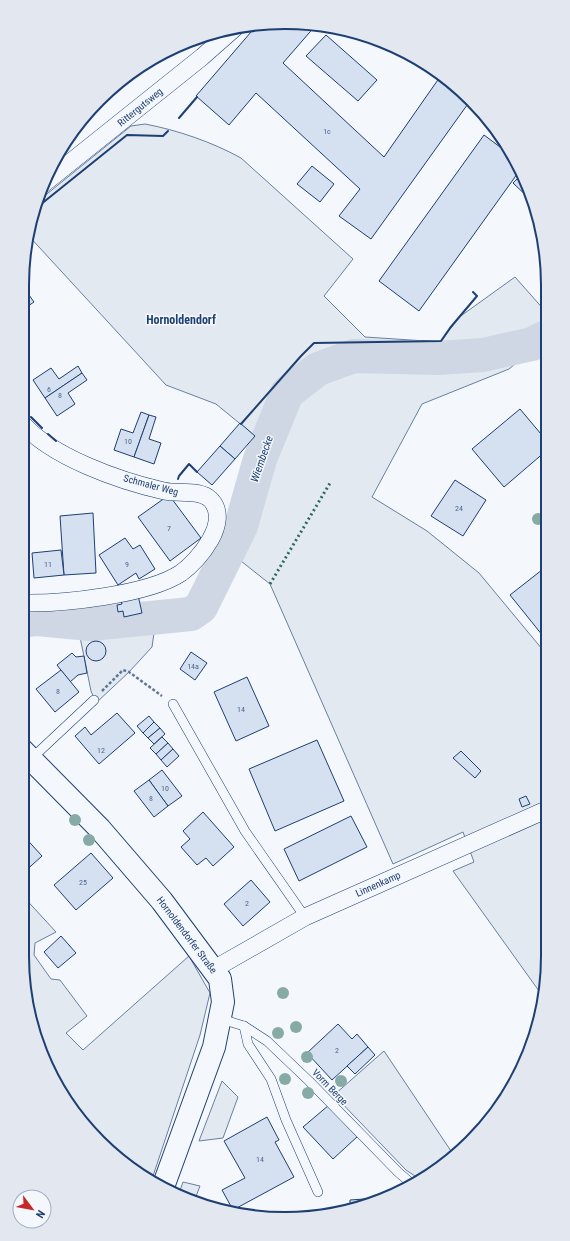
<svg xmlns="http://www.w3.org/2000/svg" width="570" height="1241" font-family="'Roboto Condensed',sans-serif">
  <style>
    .green { fill: #e3e9f0; stroke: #687fa3 }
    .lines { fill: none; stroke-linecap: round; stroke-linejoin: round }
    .river { stroke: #cfd7e4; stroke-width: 34 }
    .building { fill: #d5e0f0; stroke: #1d3f73 }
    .lane-casing { stroke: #1d3f73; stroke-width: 10 }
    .street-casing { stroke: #1d3f73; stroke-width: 18 }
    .secondary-casing { stroke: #1d3f73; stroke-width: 24 }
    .path { stroke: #5e769c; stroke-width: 2.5; stroke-dasharray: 3 2; stroke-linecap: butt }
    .lane { stroke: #f4f7fb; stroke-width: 9 }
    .street { stroke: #f4f7fb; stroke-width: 17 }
    .secondary { stroke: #f4f7fb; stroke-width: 22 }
    .hedge { stroke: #2c6c60; stroke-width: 3; stroke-dasharray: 2 3; stroke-linecap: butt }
    .wall { stroke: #1d3f73; stroke-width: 2 }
    .tree { fill: #86aba6 }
    .labels { text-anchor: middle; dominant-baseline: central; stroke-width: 3; stroke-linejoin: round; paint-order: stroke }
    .number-label { font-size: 8px; fill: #4b6792 }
    .street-label { font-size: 10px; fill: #1d3f73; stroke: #f4f7fb }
    .water-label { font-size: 11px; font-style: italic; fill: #1d3f73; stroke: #f4f7fb }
    .quarter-label { font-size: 12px; font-weight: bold; fill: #1d3f73; stroke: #f4f7fb }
    .rim { fill: none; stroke: #1d3f73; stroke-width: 2 }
  </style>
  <rect width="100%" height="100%" fill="#f4f7fb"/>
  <g class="green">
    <path d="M145,124C177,130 212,142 241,158L353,259L324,296L365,337L441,342L458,318L515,277L546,312L537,346L509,369L422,404L372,497L427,531L479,573L547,655L548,956L544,998L453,871L474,862L463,832L393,864L270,584L222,546L255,436L216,404L166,385L27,234L37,202L131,126Z"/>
    <polygon points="79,632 132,632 154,633 152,647 129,672 96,703 91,691"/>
    <polygon points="22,895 56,932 35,943 34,955 51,979 60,980 87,1016 66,1033 83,1050 189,956 210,993 200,1035 151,1182 87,1129 57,1087 36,1041 22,956"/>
    <polygon points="384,1051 453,1154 421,1180 406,1170 334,1095"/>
    <polygon points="222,1081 238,1097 223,1138 199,1141"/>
    <polygon points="183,1182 200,1186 195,1199 179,1193"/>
  </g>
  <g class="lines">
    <polyline class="river" points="22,621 37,619 90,624 191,614 201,607 241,526 260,459 287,393 318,369 354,356 438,358 483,355 532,344 546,337"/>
  </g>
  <g class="building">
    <polygon points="285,22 316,25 283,63 384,157 442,74 470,101 371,239 339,216 360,189 256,93 229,125 196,96 257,25"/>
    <polygon points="326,35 377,80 358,101 306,56"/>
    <polygon points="484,135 512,156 520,170 419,311 379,281"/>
    <polygon points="312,166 334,184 320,202 297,184"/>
    <polygon points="522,174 528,184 532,201 513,183"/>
    <polygon points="24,288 29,295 22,300 22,289"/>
    <polygon points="29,295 34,302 22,310 22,300"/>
    <polygon points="78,366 82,373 45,398 33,380 51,368 59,379"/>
    <polygon points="82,373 87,380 68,393 75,404 57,416 45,398"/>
    <polygon points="520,409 546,440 546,451 504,487 472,449"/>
    <polygon points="141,412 149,415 134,457 114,450 121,429 133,433"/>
    <polygon points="149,415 156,417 149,439 161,443 154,464 134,457"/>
    <polygon points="240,423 255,436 235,459 220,446"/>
    <polygon points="220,446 235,459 212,485 197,472"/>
    <polygon points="455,480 486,500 463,536 431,516"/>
    <polygon points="169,495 201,538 170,561 138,517"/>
    <polygon points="93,513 96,573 64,575 60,516"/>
    <polygon points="125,538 133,549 140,545 155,569 139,579 136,573 118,585 99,555"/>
    <polygon points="61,550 64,575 34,578 32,553"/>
    <polygon points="547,566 547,641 510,595"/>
    <polygon points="138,595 142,613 124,617 123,611 118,612 117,605 122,604 120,598"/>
    <circle cx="96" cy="651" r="10"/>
    <polygon points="191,652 207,663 195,680 180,669"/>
    <polygon points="72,653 76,657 84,656 87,673 78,675 70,682 57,665"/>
    <polygon points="61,670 79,692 55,712 36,689"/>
    <polygon points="247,677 269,726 236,741 214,692"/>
    <polygon points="117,713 135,733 99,764 75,736 85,727 91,735"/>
    <polygon points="149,716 154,722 143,733 137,726"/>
    <polygon points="154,722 160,728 148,738 143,733"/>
    <polygon points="160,728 165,734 154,744 148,738"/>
    <polygon points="162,737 168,743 156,754 150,748"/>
    <polygon points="317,740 344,801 275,831 249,769"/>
    <polygon points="168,743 173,749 161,760 156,754"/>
    <polygon points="173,749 179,756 167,767 161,760"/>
    <polygon points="461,751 481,771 475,778 453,758"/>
    <polygon points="162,770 182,796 168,806 149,780"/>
    <polygon points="149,780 168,806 154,817 134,791"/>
    <polygon points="526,796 530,804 522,807 519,799"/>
    <polygon points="203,812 234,847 213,866 206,858 197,865 181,847 190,839 183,831"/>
    <polygon points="351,816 367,847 299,881 284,849"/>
    <polygon points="22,834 42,856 22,874"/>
    <polygon points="91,853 113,878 76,910 54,885"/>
    <polygon points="251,880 270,902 243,926 224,904"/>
    <polygon points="61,936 76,953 58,968 44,952"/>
    <polygon points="338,1024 352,1039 357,1034 368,1047 332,1080 307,1053"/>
    <polygon points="368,1047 375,1055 355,1074 347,1066"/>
    <polygon points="329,1105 358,1136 333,1159 303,1127"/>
    <polygon points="267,1117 279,1140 275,1142 294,1177 233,1210 222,1190 245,1178 224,1141"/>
    <polygon points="378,1198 350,1209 350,1200"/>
  </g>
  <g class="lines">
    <g class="lane-casing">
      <g id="lane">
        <polyline points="173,704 245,831 305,917"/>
        <polyline points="31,759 94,700"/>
        <polyline points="221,1019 244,1026 267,1041 309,1081 398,1172 413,1185"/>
        <polyline points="244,1026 248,1044 271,1079 286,1120 318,1192"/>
      </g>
    </g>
    <g class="street-casing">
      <g id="street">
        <polyline points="42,185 202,57 236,27"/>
        <path d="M22,603C61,604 148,595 181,573C199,560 231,522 211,500C200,489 178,494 164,491C120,481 51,457 22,423"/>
        <polyline points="214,969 305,917 548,809"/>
      </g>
    </g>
    <g class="secondary-casing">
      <polyline id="secondary" points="22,750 100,829 162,901 220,979 223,1002 214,1047 163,1187"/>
    </g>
    <polyline class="path" points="102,691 123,670 129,672 162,696"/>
    <use href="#lane" class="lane"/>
    <use href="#street" class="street"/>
    <use href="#secondary" class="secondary"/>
    <polyline class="hedge" points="270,584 330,483"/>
    <g class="wall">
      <polyline points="179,118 197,97"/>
      <polyline points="35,209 127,135 163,136 168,131"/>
      <polyline points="24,409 28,414"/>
      <polyline points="31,417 42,428"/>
      <polyline points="241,424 301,356 314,343 441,341 450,328 477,296 473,292"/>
      <polyline points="48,434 56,441"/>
      <polyline points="178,479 179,476 189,464 197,472"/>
    </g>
  </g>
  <g class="tree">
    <circle cx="538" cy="519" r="6"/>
    <circle cx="75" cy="820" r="6"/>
    <circle cx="89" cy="840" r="6"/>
    <circle cx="283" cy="993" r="6"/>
    <circle cx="296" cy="1027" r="6"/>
    <circle cx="278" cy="1033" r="6"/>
    <circle cx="307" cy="1057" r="6"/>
    <circle cx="285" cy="1079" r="6"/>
    <circle cx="341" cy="1081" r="6"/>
    <circle cx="308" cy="1093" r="6"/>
  </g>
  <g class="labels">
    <g class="number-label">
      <text x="327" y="131">1c</text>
      <text x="49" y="389">6</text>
      <text x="60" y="395">8</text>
      <text x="128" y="441">10</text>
      <text x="459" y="508">24</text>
      <text x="169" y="528">7</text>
      <text x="48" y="564">11</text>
      <text x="127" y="564">9</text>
      <text x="193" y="666">14a</text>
      <text x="58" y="691">8</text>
      <text x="241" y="709">14</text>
      <text x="101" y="750">12</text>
      <text x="165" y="788">10</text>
      <text x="151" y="798">8</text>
      <text x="83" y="882">25</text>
      <text x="247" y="903">2</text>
      <text x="337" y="1050">2</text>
      <text x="260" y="1159">14</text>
    </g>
    <g class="street-label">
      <text transform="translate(140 107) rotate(-39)">Rittergutsweg</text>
      <text transform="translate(151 485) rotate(15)">Schmaler Weg</text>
      <text transform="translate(378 884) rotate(-24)">Linnenkamp</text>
      <text transform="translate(187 935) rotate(53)">Hornoldendorfer Straße</text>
      <text transform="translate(330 1087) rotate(46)">Vorm Berge</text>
    </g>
    <g class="water-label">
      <text transform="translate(262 459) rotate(-71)">Wiembecke</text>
    </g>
    <g class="quarter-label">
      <text x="181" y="320">Hornoldendorf</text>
    </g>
  </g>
  <path d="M0 0H570V1241H0ZM285 29H285A256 256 0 0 1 541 285V956A256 256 0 0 1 285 1212H285A256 256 0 0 1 29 956V285A256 256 0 0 1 285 29Z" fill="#e3e8f0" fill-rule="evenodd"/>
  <path class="rim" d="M285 29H285A256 256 0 0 1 541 285V956A256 256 0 0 1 285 1212H285A256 256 0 0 1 29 956V285A256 256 0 0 1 285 29Z"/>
  <g transform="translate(32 1209) rotate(122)"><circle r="19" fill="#f4f7fb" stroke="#9eadc5"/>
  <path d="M0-3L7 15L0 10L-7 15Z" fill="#c62828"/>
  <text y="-6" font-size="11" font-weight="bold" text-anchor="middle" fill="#1d3f73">N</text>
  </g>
</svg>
